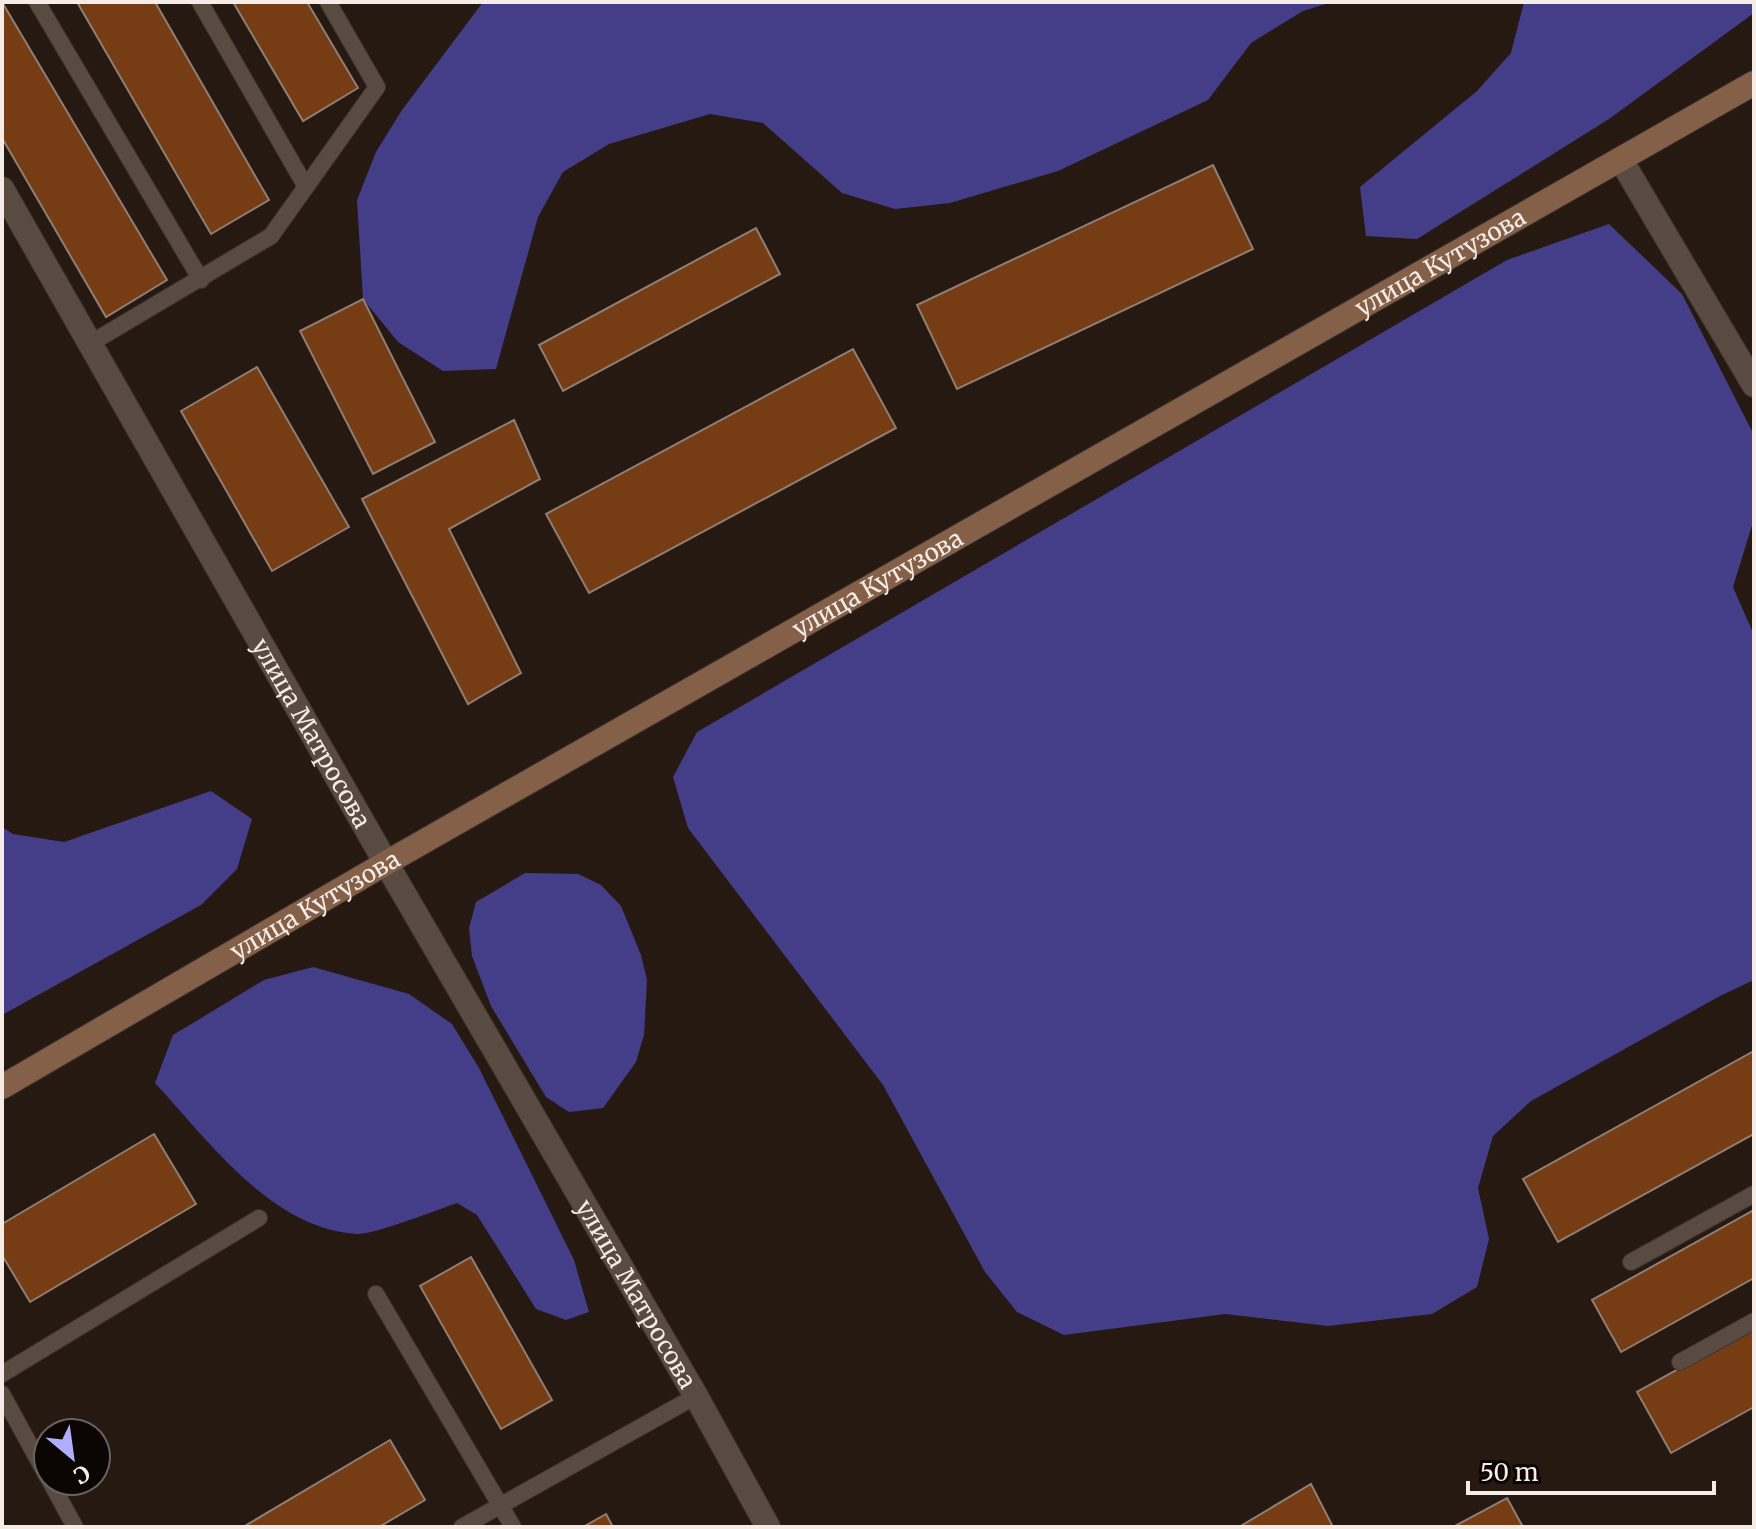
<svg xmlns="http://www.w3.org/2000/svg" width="1756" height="1529" font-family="Merriweather,serif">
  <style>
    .forest { fill: #433e87 }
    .building { fill: #763d15; stroke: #8e7e74; stroke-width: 2 }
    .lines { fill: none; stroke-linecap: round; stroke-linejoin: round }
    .lane-casing { stroke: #3c332f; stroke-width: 18 }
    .street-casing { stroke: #3c332f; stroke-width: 26 }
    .secondary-casing { stroke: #3c332f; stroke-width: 26 }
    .lane { stroke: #594b42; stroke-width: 16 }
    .street { stroke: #594b42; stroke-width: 24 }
    .secondary { stroke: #846049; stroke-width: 24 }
    .labels { text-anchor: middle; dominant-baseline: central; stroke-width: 8; stroke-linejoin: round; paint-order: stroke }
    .street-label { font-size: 24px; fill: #f5ece7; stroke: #0b0604 }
  </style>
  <rect width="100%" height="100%" fill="#261912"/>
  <g class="forest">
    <polygon points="483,2 1332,2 1303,11 1251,43 1208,100 1058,171 950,203 895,209 842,193 763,123 710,114 609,144 563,172 538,217 496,369 443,371 398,342 363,299 357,200 376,152 402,110"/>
    <polygon points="1524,2 1754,2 1754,13 1609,119 1417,239 1366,236 1360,187 1477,91 1511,53"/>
    <polygon points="1609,224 1682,294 1754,435 1754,519 1733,587 1754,635 1754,980 1720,996 1531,1101 1493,1136 1478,1188 1489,1239 1477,1287 1432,1314 1328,1326 1225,1314 1064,1335 1017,1312 985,1272 883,1085 688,828 673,777 697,732 1507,260"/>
    <polygon points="211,791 252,819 237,869 201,905 2,1015 2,827 13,834 64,842"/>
    <polygon points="525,873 578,874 601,885 621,906 641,955 647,980 644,1035 636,1062 603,1108 569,1112 546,1097 491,1006 472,956 469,928 476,902"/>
    <path d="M313,967L409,994L452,1024L479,1068L574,1260L589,1312L566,1320L536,1309L477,1215L457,1203C437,1210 373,1235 357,1234C271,1229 209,1141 155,1083L173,1035L264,980Z"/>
  </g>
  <g class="building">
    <polygon points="2,2 167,280 106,317 2,138"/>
    <polygon points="77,2 155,2 269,200 211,234"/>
    <polygon points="233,2 307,2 358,88 303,121"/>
    <polygon points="1213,165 1253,249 957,389 917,305"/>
    <polygon points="756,228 780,274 563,391 539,345"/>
    <polygon points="363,299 435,442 373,474 300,331"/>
    <polygon points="853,349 896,428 589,593 546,514"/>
    <polygon points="257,367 349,527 272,571 181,411"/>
    <polygon points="514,420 540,479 449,529 521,673 468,704 362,499"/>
    <polygon points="1754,1051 1754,1134 1558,1242 1523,1179"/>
    <polygon points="154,1134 196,1204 30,1302 2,1255 2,1224"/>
    <polygon points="1754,1210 1754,1278 1621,1352 1592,1300"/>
    <polygon points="471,1257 552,1400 501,1429 420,1286"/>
    <polygon points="1754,1327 1754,1407 1671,1453 1637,1392"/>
    <polygon points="390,1440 425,1500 379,1527 243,1527"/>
    <polygon points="1311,1484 1333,1527 1239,1527"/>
    <polygon points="1507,1498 1523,1527 1453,1527"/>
    <polygon points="606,1514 613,1527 583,1527"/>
  </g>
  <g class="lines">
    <g class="lane-casing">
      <g id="lane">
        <polyline points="37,2 201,280"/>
        <polyline points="200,2 306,187"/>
        <polyline points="91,343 271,236 377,87 328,2"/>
        <polyline points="1631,1262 1754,1194"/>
        <polyline points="376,1294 513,1527"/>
        <polyline points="1680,1362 1754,1321"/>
        <polyline points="2,1374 259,1218"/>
        <polyline points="2,1394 48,1478"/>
        <polyline points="50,1481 75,1527"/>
        <polyline points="462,1527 696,1396"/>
      </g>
    </g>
    <g class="street-casing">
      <g id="street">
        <polyline points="1621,160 1754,385"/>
        <path id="s1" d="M2,189L386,863L696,1396L768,1527"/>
      </g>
    </g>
    <g class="secondary-casing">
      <g id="secondary">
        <path id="s2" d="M2,1087L386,863L1754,83"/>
      </g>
    </g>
    <use href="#lane" class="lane"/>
    <use href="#street" class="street"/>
    <use href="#secondary" class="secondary"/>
  </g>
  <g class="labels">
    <g class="street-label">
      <text stroke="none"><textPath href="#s2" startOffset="1658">улица Кутузова</textPath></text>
      <text stroke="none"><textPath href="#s2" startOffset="1010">улица Кутузова</textPath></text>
      <text stroke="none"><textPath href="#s1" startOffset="626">улица Матросова</textPath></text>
      <text stroke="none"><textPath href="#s2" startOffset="362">улица Кутузова</textPath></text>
      <text stroke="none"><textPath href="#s1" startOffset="1274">улица Матросова</textPath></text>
    </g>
  </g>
  <rect width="1756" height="1529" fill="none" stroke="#f5ece7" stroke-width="8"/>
  <g transform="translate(72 1457) rotate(151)"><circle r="38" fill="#0b0604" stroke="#69625f" stroke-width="2"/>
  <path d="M0-6L14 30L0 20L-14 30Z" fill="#aeaefb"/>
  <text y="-12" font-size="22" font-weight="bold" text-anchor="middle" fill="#f5ece7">С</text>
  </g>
  <path d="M1468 1481v12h246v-12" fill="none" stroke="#f5ece7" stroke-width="4"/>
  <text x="1480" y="1481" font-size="24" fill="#f5ece7" stroke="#0b0604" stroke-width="6" paint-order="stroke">50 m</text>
</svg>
